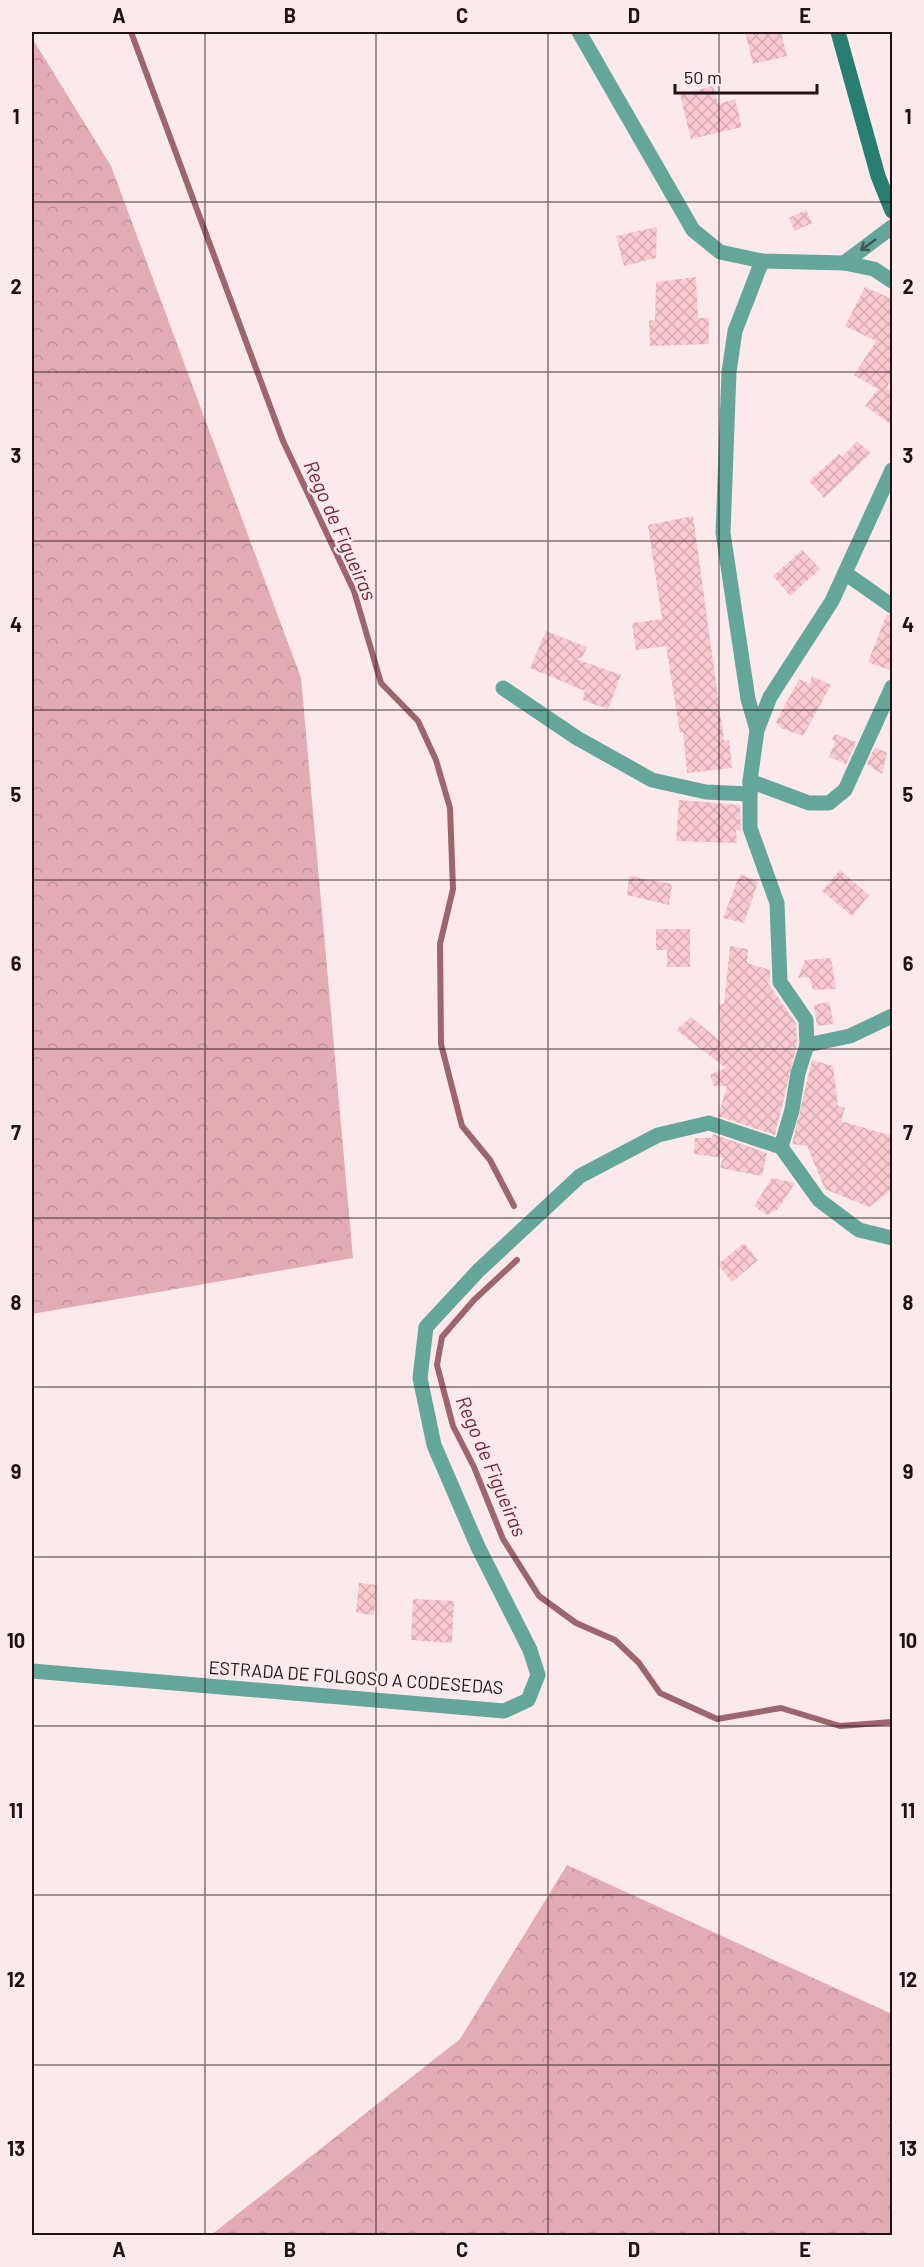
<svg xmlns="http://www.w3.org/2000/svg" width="924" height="2267" font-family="Barlow,sans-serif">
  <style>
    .forest { fill: url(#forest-crowns) }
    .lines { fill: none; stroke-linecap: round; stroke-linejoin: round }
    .stream { stroke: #9d656e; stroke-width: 6 }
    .building { fill: url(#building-cross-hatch) }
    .street { stroke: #65a69a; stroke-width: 15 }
    .secondary { stroke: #277e71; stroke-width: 15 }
    .oneway { stroke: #3f5550 }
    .grid { fill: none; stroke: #201214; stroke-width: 1.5; stroke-opacity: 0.55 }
    .labels { text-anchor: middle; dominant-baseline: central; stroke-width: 5; stroke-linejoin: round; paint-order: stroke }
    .street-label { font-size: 18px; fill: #201214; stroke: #fbe9eb }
    .water-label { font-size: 20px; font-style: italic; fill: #7a2139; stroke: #fbe9eb }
    .neatline { fill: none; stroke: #201214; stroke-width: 2 }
    .grid-label { font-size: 20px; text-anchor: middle; font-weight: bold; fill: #201214 }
  </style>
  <defs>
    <pattern id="forest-crowns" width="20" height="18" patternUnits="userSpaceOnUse" patternTransform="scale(1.5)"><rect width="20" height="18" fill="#e3acb4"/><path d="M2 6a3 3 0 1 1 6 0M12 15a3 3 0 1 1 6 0" fill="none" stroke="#c2939a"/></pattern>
    <pattern id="building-cross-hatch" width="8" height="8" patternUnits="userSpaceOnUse" patternTransform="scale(1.5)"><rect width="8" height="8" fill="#fac9d0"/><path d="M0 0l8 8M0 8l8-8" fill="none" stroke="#d6acb2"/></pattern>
  </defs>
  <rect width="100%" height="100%" fill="#fbe9eb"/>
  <g class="forest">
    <polygon points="32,38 111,166 301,678 353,1258 32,1314"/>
    <polygon points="567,1865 892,2014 892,2235 211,2235 460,2039"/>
  </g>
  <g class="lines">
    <g class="stream">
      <polyline points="131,32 283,441 354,591 381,683 418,721 436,760 450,808 453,889 440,944 441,1044 462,1126 490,1160 514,1206"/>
      <polyline points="517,1260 474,1300 442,1337 437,1365 453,1426 474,1467 503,1539 539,1596 576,1623 615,1640 639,1663 660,1693 717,1719 781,1708 840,1726 892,1722"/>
    </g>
  </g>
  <g class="building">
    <polygon points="745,32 781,32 787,56 753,64"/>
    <polygon points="713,86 718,104 735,99 742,127 691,139 680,95"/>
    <polygon points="806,210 812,223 795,231 789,218"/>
    <polygon points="657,227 656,258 624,266 616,236"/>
    <polygon points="696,277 698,318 709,318 709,344 650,346 649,321 655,320 656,282"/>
    <polygon points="865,287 892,299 892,376 887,388 892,392 892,425 865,406 878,389 854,375 876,341 845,326"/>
    <polygon points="857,441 871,453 824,498 809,481 839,454 842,457"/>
    <polygon points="693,516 724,741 729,740 732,768 687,773 683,732 680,733 666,646 636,650 632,623 662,619 648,525"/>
    <polygon points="802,550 820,569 790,596 773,576"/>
    <polygon points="887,614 892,616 892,671 868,662"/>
    <polygon points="546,631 587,647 582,658 576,659 621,675 608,709 582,700 585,691 530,668"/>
    <polygon points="812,676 831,685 803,736 781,728 776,722 799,679 810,684"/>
    <polygon points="835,734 856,742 846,764 829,757 835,742 832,739"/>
    <polygon points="875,747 887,753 882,774 867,764"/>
    <polygon points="679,800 740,805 741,831 736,830 737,843 676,841"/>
    <polygon points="840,870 869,895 852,916 822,891"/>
    <polygon points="740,874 758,882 744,923 723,918"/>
    <polygon points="629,876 672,884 669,905 627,895"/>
    <polygon points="656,929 690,929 690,967 667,967 667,950 656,950"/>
    <polygon points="730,946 748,949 747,963 770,970 770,982 767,982 796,1023 797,1044 775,1135 718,1116 727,1086 714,1086 710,1075 726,1068 676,1030 691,1017 720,1041 719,1004 724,1004"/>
    <polygon points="831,958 836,989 813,990 809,977 798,978 805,960"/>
    <polygon points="829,1002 834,1024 817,1026 814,1005"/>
    <polygon points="812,1060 833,1066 838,1106 845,1108 841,1121 892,1136 892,1189 869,1207 825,1189 807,1146 792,1144"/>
    <polygon points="713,1134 767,1153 762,1176 720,1168 723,1158 694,1154 695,1138 712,1138"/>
    <polygon points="772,1178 795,1183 778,1209 767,1215 754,1206"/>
    <polygon points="744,1243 758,1260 732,1282 718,1264"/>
    <polygon points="359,1583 377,1585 374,1615 356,1613"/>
    <polygon points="413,1599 454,1601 452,1643 411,1640"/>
  </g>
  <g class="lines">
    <g class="street">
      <polyline points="579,32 693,230 720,252 762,261 844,263 874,269 892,281"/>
      <polyline points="844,263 892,227"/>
      <polyline points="845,573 892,606"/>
      <polyline points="503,688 577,738 652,780 706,792 750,794"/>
      <polyline points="757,730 748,699 723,533 729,372 735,331 762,261"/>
      <polyline points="750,781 809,803 829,803 845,790 892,687"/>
      <polyline points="807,1045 850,1036 892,1016"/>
      <polyline points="781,1147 792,1110 798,1073 807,1045 806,1020 780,982 777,903 750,828 750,781 757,730 770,697 832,601 892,470"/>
      <polyline points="781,1147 819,1200 859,1230 892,1238"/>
      <polyline points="32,1671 504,1711 528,1700 538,1675 530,1650 478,1547 434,1445 420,1378 426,1327 479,1270 580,1176 658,1135 709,1123 781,1147"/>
    </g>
    <polyline class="secondary" points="838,32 878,176 892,211"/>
  </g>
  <defs><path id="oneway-shaft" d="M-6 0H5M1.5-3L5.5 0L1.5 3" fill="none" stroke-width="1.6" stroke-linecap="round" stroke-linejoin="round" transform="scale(1.5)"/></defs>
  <use class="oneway" href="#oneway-shaft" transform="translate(868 245) rotate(144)"/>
  <path class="grid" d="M205,32V2236M376,32V2236M548,32V2236M719,32V2236M32,202H892M32,372H892M32,541H892M32,710H892M32,880H892M32,1049H892M32,1218H892M32,1387H892M32,1557H892M32,1726H892M32,1895H892M32,2065H892"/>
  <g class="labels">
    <g class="street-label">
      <text transform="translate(356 1677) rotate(4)">ESTRADA DE FOLGOSO A CODESEDAS</text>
    </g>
    <g class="water-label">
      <text transform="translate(341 530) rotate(66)">Rego de Figueiras</text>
      <text transform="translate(492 1466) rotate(67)">Rego de Figueiras</text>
    </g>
  </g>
  <rect width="924" height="2267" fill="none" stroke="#fbe9eb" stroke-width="66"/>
  <path d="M675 84v9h142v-9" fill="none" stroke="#201214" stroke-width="3"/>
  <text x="684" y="84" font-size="18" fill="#201214" stroke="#fbe9eb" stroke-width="4.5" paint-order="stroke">50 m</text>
  <rect x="33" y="33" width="858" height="2201" class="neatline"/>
  <g class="grid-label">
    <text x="119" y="23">A</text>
    <text x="290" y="23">B</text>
    <text x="462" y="23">C</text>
    <text x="634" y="23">D</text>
    <text x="805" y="23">E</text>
    <text x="16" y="124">1</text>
    <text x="908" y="124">1</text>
    <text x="16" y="294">2</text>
    <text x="908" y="294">2</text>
    <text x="16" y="463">3</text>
    <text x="908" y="463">3</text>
    <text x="16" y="632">4</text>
    <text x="908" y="632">4</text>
    <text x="16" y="802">5</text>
    <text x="908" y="802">5</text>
    <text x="16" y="971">6</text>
    <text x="908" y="971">6</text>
    <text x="16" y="1140">7</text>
    <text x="908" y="1140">7</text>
    <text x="16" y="1310">8</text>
    <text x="908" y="1310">8</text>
    <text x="16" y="1479">9</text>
    <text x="908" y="1479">9</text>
    <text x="16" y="1648">10</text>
    <text x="908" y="1648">10</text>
    <text x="16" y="1818">11</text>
    <text x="908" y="1818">11</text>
    <text x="16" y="1987">12</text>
    <text x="908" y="1987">12</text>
    <text x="16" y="2156">13</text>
    <text x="908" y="2156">13</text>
    <text x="119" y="2257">A</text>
    <text x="290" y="2257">B</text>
    <text x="462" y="2257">C</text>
    <text x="634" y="2257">D</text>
    <text x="805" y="2257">E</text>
  </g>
</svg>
